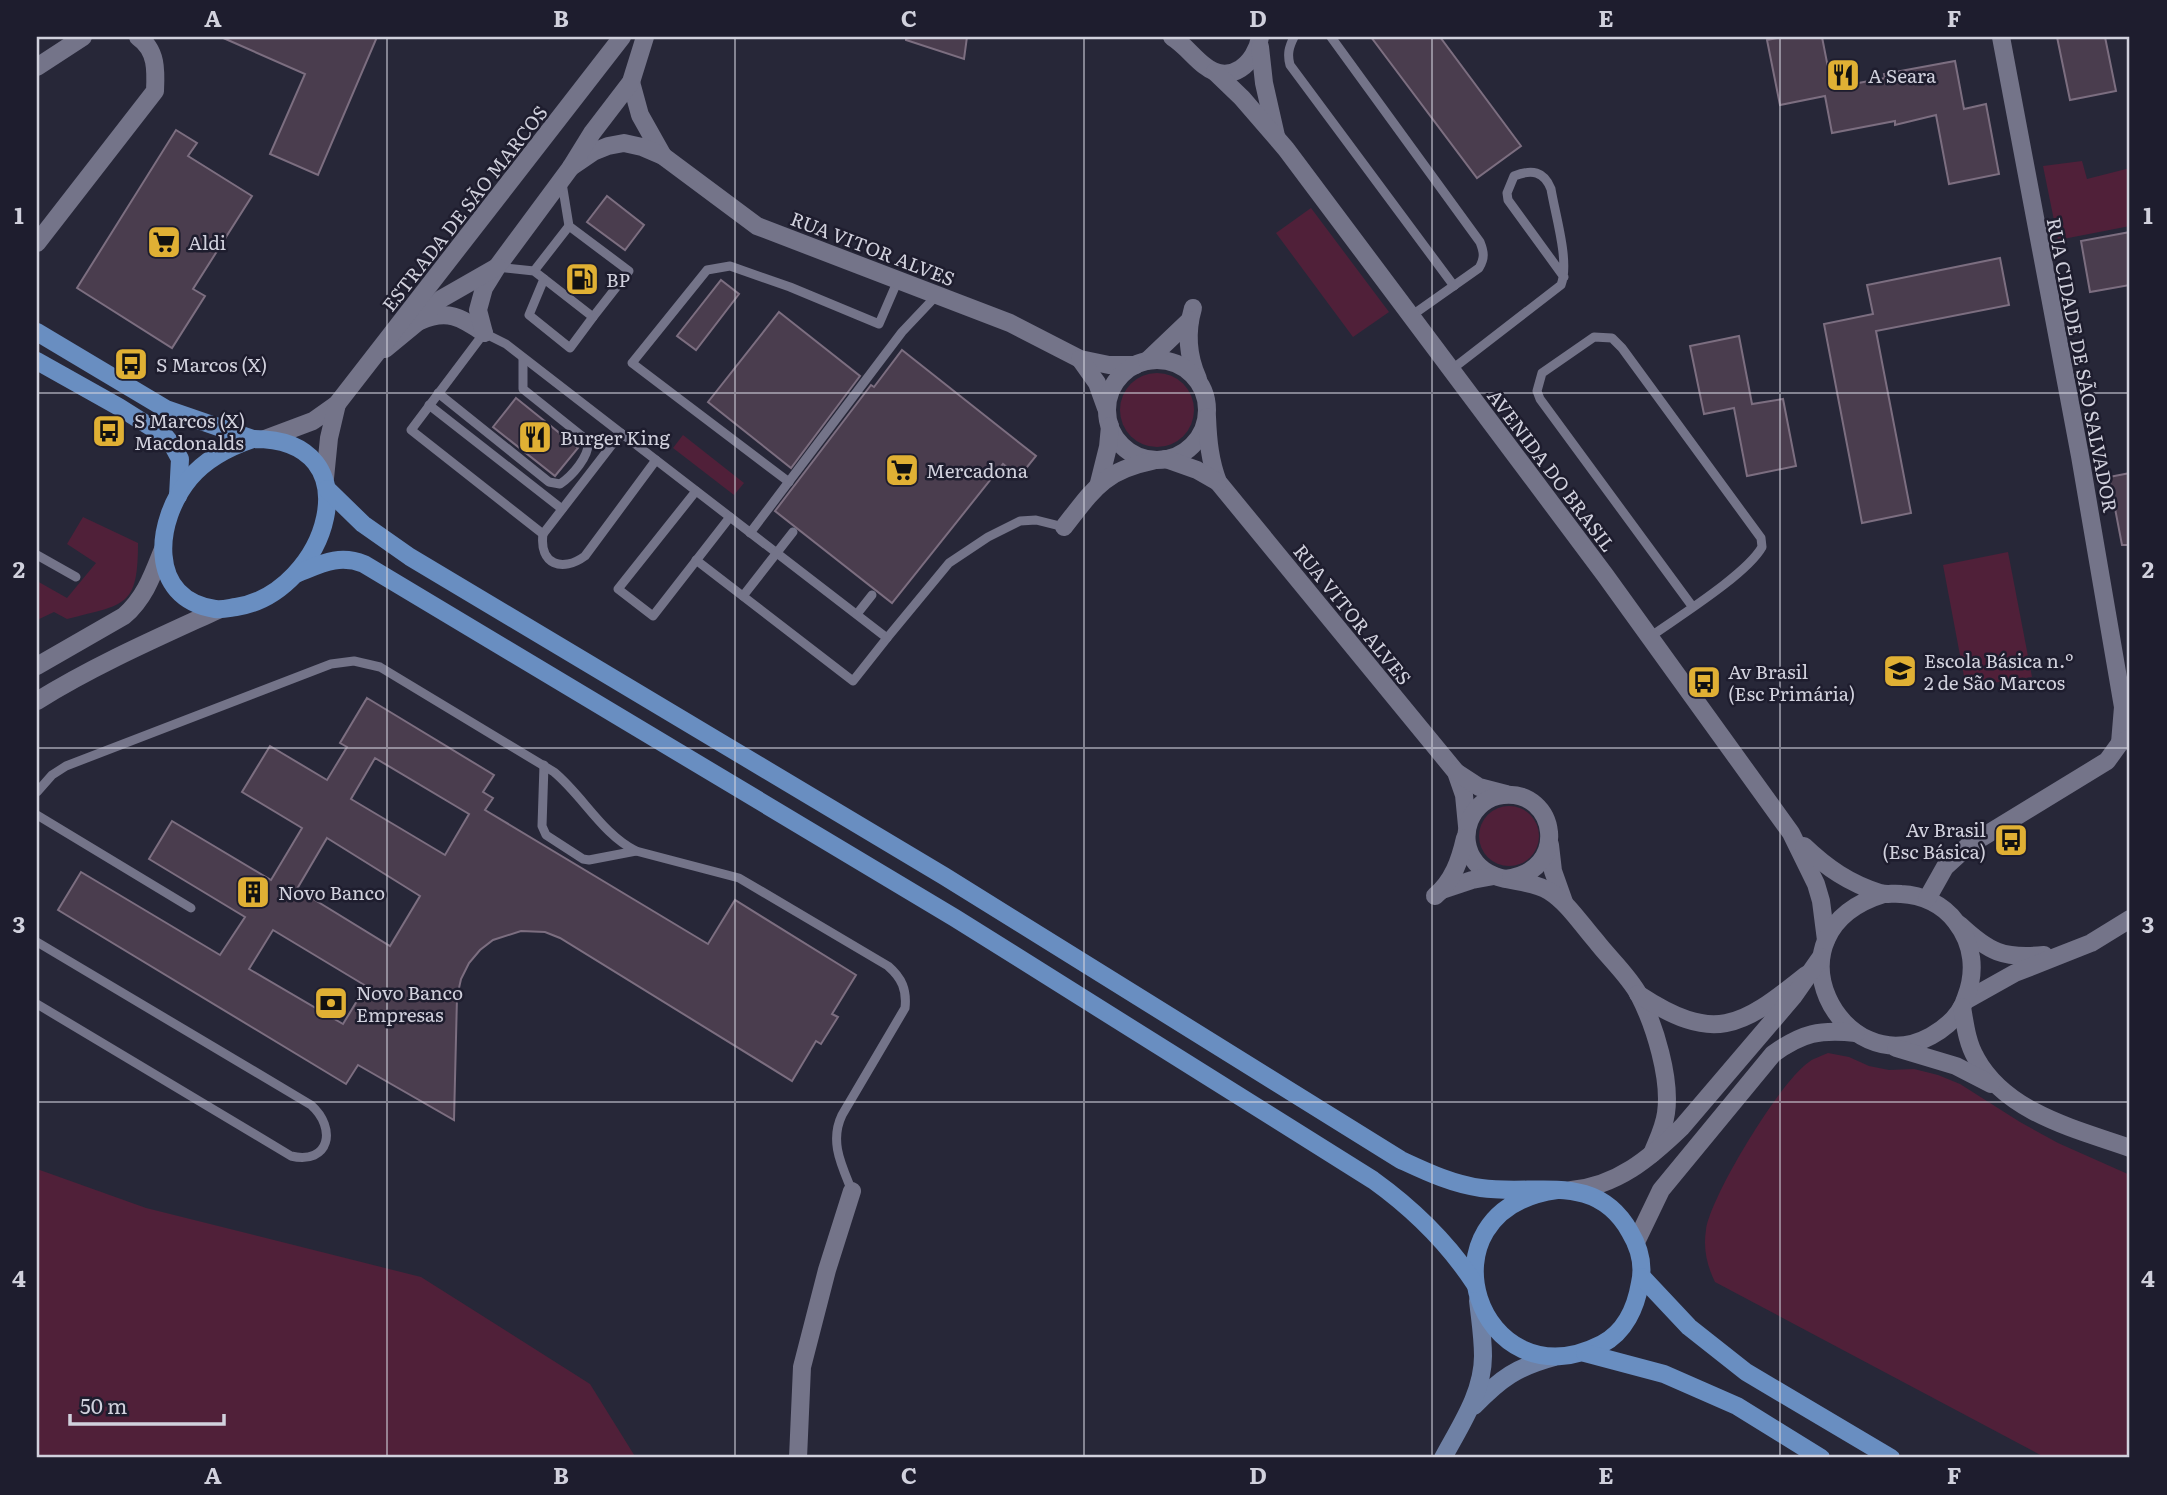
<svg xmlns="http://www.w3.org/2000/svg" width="2167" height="1495" font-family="Literata,serif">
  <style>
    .green { fill: #502039 }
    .building { fill: #4a3d4e; stroke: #7c6e80; stroke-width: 2; fill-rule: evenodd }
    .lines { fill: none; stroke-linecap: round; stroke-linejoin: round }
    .service { stroke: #747489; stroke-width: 9 }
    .minor { stroke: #747489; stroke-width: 18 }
    .tertiary { stroke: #747489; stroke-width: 18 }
    .secondary { stroke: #6f81a5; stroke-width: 18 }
    .primary { stroke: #698ec1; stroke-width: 18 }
    .grid { fill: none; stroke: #d1d1dd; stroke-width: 2; stroke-opacity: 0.55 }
    .labels { text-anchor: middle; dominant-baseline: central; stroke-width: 5; stroke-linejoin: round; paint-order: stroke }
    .poi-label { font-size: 19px; fill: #d1d1dd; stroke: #1e1d2e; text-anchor: start }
    .street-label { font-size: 19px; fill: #d1d1dd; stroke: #1e1d2e }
    .neatline { fill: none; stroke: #d1d1dd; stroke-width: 2.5 }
    .grid-label { font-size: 23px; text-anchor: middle; font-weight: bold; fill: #d1d1dd }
  </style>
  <rect width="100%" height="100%" fill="#272738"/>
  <g class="green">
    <polygon points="2082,161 2087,179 2130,168 2130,226 2058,240 2043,166"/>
    <polygon points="1311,208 1389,312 1353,337 1276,233"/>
    <circle cx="1157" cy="410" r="37"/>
    <polygon points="683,435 744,483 734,495 673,448"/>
    <path d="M83,517L138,543C138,608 125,604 67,619L54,612L37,620V581L67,598L96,563L67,544Z"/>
    <polygon points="2008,552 2032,677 1966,687 1943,565"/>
    <circle cx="1509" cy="836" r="30"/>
    <path d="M1828,1053L1849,1057L1869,1066L1889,1070L1914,1069L1938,1075L1960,1084L2020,1122L2058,1143L2130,1175V1458H2046L1715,1282C1707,1266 1703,1248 1706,1230C1710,1197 1781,1080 1809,1062C1814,1058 1822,1056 1828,1053Z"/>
    <polygon points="37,1169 146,1208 421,1277 590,1384 636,1458 37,1458"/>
  </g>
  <g class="building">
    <polygon points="221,37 377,37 318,175 270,154 305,74"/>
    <polygon points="906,37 967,37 964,59 906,40"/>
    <polygon points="1371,37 1440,37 1521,146 1477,178"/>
    <polygon points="1782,37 1822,37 1832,88 1885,78 1884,74 1955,61 1964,109 1986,104 1999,174 1949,184 1936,115 1895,125 1895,121 1832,133 1825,96 1780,105 1767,40"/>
    <polygon points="2057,37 2105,37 2116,91 2070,100"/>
    <polygon points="176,130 197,143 188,156 252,196 193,289 205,296 172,348 77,288"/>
    <polygon points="607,196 644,225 625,250 587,222"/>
    <polygon points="2130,232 2130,285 2090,292 2081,241"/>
    <polygon points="2000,258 2009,305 1876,331 1911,513 1862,523 1824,324 1873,314 1867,285"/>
    <polygon points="721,280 739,294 696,350 677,336"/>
    <polygon points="779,312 860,376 791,468 708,402"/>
    <polygon points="1739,336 1752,404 1783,399 1796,466 1747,476 1734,408 1704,414 1690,346"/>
    <polygon points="902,350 1036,456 1019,477 1003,464 892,603 775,511 871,385 874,387"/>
    <polygon points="516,398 578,448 555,476 493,427"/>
    <polygon points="2130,473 2130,545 2122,545 2109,477"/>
    <path d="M367,698L494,775L483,792L493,798L485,810L708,944L735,900L856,975L832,1014L838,1017L821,1044L816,1041L792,1081L560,938L545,932L521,931L493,940L480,950L469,963L461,979L457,997L454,1120L358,1065L346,1084L58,910L81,872L220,955L245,917L149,859L172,821L271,880L302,828L242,792L270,746L327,780L347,747L340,743ZM375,758L469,814L445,855L351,799ZM327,838L420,896L390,946L297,889ZM273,930L366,986L343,1024L249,969Z"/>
  </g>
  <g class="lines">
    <g class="service">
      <path d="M1294,37C1289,47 1287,54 1290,65L1454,286"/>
      <path d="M1331,37L1480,242C1484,252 1485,258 1479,268L1411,316"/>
      <polyline points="497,267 534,271 593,317 629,271 569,226 562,183"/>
      <polyline points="534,271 569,226"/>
      <polyline points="544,279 529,315 570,348 593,317"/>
      <polygon points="484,333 506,344 621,433 543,534 411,430"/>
      <path d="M1451,370L1561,285C1570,262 1555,214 1551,189C1544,171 1532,169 1514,176L1507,193L1508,200L1564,277"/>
      <path d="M438,393L549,482L560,484C572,476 590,456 588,441L523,389V358"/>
      <polyline points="429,405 562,509"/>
      <polyline points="621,433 887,638 853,681 696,560"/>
      <polyline points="789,482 632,363 707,270 730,266 790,287 879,324 898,280"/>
      <polyline points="696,491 618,589 653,616 730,517"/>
      <polyline points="750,533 902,332 937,295"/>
      <path d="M543,534C539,564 562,573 585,556L656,460"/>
      <polyline points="37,555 76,577"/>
      <polyline points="743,596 793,532"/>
      <polyline points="857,614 872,595"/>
      <path d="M1650,637C1678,617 1747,574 1762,547L1761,538L1622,348L1612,338L1594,337L1542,373L1537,391L1540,399L1692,606"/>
      <polyline points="887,638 949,563 988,537 1020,521 1036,520 1064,527"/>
      <polyline points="544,765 542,826 546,835 583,859 589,860 636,851"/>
      <path d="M37,792L52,775L66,766L331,664L354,661L380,667L554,772C583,796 602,834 636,851L739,878L888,966C902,978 907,990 905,1008L842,1115C829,1142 842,1166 852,1191"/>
      <polyline points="37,815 191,908"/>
      <path d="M37,942L311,1105C337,1128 330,1165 291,1156L37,1004"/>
    </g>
    <g class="minor">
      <polyline points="2001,37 2080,456 2123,707 2120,743"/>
      <polyline points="37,67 83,37"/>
      <polyline points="631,82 640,115 663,156"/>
      <polyline points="571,167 593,152 608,146 624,143 642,147 663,156 757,226 1010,323 1080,359 1109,365 1136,365"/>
      <path d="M37,243L155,91C156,71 157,50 138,37"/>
      <path d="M1193,308C1186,332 1188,357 1198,379"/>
      <path d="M420,321C447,309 461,317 484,333"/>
      <polyline points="484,333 478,310 484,288 497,267 571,167 592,133 631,82 645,37"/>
      <polyline points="385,349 419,321 441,299 497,267"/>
      <polyline points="1080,359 1097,383 1106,408"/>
      <circle cx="1157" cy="410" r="50"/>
      <polyline points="1147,361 1190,320"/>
      <path d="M1207,417C1208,441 1210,461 1218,482L1456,772L1464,795L1467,826"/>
      <polyline points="1166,459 1197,470 1218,482"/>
      <polyline points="1099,483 1108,447 1110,426"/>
      <path d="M1064,527C1093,490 1103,471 1152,461"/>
      <polyline points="1456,772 1479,787 1506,794"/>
      <polyline points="1550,845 1553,871 1564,902"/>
      <path d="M1505,879C1571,872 1557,789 1503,795C1471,798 1455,838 1476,863C1494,885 1526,877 1549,891C1568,903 1581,924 1596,941C1609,958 1629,976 1639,995C1655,1026 1671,1079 1666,1113C1664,1128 1657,1141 1652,1154"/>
      <polyline points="1442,890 1472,880 1494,876"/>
      <path d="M1435,896C1453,881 1460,860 1465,838"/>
      <path d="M1960,925C1989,952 2003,959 2044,955"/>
      <path d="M1638,994C1714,1044 1740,1028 1806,975"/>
      <polyline points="1965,1001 2015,973 2091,943 2130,919"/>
      <polyline points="798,1458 802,1367 827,1270 852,1191"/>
    </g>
    <g class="tertiary">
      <path d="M1172,37C1185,45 1193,57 1205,66C1230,86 1256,63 1260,37"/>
      <polyline points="1260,47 1264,83 1276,136"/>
      <polyline points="1215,72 1242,98 1286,149 1605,575 1791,833 1816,884 1821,901 1826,940"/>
      <polyline points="265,439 313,421 337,404 622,37"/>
      <polyline points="325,478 329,438 337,404"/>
      <path d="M37,666L124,616C145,598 153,574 163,549"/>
      <path d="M37,701C95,665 157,638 218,610"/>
      <path d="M1804,846C1827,868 1849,883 1880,893C1887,895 1893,893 1901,894C1922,895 1943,904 1956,922C1973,944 1976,971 1966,997C1961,1014 1947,1027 1931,1036C1842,1085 1760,932 1884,894"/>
      <polyline points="1927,899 1945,867 1968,846 2107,761 2120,743 2130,738"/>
      <path d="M1962,1007C1965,1024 1967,1043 1976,1058C2006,1113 2076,1129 2130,1148"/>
      <polyline points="1896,1048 1956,1066 1991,1084"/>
      <path d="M1571,1190C1617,1186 1650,1158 1682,1127L1793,997L1821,957"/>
      <path d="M1636,1242L1661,1190L1773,1054C1802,1033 1820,1029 1856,1033"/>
    </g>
    <g class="secondary">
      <path d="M1474,1406C1501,1378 1517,1367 1554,1357"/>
      <path d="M1443,1458C1460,1426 1483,1393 1483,1356C1483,1337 1480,1319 1478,1300"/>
    </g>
    <g class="primary">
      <polyline points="37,332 166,409 253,439"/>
      <polyline points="37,361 119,407 165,436 173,446 180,459 178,496"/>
      <path d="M253,439C377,438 327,593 236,607C229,608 222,610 215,609C146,598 155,520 190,478C207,458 229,447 253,439Z"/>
      <path d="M327,489L363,524L410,557L944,876L1401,1160C1427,1172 1452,1184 1481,1188C1536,1196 1596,1171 1630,1232C1639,1247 1644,1265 1640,1283C1636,1307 1625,1332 1602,1344C1479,1407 1412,1210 1557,1190"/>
      <path d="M298,573C321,564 339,554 364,564L955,918L1373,1180C1412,1208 1448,1243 1475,1284"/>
      <polyline points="1642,1277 1689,1327 1746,1372 1891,1458"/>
      <polyline points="1585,1353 1664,1374 1737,1406 1821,1458"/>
    </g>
  </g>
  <path class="grid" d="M387,37V1458M735,37V1458M1084,37V1458M1432,37V1458M1780,37V1458M37,393H2130M37,748H2130M37,1102H2130"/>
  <defs>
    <g id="restaurant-square" transform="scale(1.75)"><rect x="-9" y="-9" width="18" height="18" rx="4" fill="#e0b034" stroke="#1e1d2e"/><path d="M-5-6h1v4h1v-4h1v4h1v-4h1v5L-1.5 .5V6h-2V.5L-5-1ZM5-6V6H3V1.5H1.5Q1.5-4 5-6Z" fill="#111"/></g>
    <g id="supermarket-square" transform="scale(1.75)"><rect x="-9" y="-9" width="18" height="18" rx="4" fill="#e0b034" stroke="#1e1d2e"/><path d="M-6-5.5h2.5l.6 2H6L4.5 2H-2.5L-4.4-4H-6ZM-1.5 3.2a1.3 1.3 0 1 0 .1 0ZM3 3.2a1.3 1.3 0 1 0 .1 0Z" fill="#111"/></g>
    <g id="fuel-square" transform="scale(1.75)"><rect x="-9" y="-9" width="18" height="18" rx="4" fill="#e0b034" stroke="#1e1d2e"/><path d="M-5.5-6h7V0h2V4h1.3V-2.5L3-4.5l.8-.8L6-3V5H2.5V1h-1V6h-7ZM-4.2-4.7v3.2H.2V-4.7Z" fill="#111"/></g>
    <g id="bus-square" transform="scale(1.75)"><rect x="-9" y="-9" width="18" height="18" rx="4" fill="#e0b034" stroke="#1e1d2e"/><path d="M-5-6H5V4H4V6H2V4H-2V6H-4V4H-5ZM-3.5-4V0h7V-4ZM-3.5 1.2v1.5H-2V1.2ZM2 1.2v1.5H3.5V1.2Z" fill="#111"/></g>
    <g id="school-square" transform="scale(1.75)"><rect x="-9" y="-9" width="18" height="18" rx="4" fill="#e0b034" stroke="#1e1d2e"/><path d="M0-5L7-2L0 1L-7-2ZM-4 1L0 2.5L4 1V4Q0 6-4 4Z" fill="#111"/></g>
    <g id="building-square" transform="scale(1.75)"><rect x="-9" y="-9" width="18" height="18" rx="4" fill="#e0b034" stroke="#1e1d2e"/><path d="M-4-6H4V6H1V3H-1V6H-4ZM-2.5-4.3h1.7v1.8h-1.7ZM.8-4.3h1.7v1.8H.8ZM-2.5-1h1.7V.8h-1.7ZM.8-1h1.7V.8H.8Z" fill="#111"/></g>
    <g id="bank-square" transform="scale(1.75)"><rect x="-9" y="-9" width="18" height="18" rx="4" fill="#e0b034" stroke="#1e1d2e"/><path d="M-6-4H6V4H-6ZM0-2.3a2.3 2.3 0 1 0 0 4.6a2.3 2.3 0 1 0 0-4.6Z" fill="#111"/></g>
  </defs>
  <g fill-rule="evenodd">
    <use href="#restaurant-square" x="1843" y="75"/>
    <use href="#supermarket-square" x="164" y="242"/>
    <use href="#fuel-square" x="582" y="279"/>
    <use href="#bus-square" x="131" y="364"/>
    <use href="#bus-square" x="109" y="431"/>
    <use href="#restaurant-square" x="535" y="437"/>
    <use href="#supermarket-square" x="902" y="470"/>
    <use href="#school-square" x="1900" y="671"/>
    <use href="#bus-square" x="1704" y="682"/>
    <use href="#bus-square" x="2011" y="840"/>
    <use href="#building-square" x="253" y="892"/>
    <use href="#bank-square" x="331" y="1003"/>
  </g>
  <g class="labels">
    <g class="poi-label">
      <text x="1868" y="75">A Seara</text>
      <text x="188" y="242">Aldi</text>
      <text x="606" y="279">BP</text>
      <text x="156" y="364">S Marcos (X)</text>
      <text x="134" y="420">S Marcos (X)<tspan x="134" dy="22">Macdonalds</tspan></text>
      <text x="560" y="437">Burger King</text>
      <text x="926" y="470">Mercadona</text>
      <text x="1924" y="660">Escola Básica n.º<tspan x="1924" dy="22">2 de São Marcos</tspan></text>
      <text x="1728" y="671">Av Brasil<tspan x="1728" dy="22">(Esc Primária)</tspan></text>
      <text x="1986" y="829" text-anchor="end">Av Brasil<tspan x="1986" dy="22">(Esc Básica)</tspan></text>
      <text x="278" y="892">Novo Banco</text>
      <text x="356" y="992">Novo Banco<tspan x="356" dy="22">Empresas</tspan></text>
    </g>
    <g class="street-label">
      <text transform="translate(464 208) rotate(-52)">ESTRADA DE SÃO MARCOS</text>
      <text transform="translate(873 248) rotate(21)">RUA VITOR ALVES</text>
      <text transform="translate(2083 365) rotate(79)">RUA CIDADE DE SÃO SALVADOR</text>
      <text transform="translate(1552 470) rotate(53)">AVENIDA DO BRASIL</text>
      <text transform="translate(1353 614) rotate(51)">RUA VITOR ALVES</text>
    </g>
  </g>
  <rect width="2167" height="1495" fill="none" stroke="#1e1d2e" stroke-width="77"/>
  <path d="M70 1414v10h154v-10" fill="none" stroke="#d1d1dd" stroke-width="3.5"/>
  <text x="80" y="1414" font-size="21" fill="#d1d1dd" stroke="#1e1d2e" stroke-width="5" paint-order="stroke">50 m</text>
  <rect x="38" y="38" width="2090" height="1418" class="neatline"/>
  <g class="grid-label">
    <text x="213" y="27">A</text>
    <text x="561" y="27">B</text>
    <text x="909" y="27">C</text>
    <text x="1258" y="27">D</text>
    <text x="1606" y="27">E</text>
    <text x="1954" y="27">F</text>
    <text x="19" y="224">1</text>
    <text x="2148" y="224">1</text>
    <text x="19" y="578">2</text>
    <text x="2148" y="578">2</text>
    <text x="19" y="933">3</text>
    <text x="2148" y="933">3</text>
    <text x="19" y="1287">4</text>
    <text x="2148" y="1287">4</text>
    <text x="213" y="1484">A</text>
    <text x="561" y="1484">B</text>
    <text x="909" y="1484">C</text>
    <text x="1258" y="1484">D</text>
    <text x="1606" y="1484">E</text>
    <text x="1954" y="1484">F</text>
  </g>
</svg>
